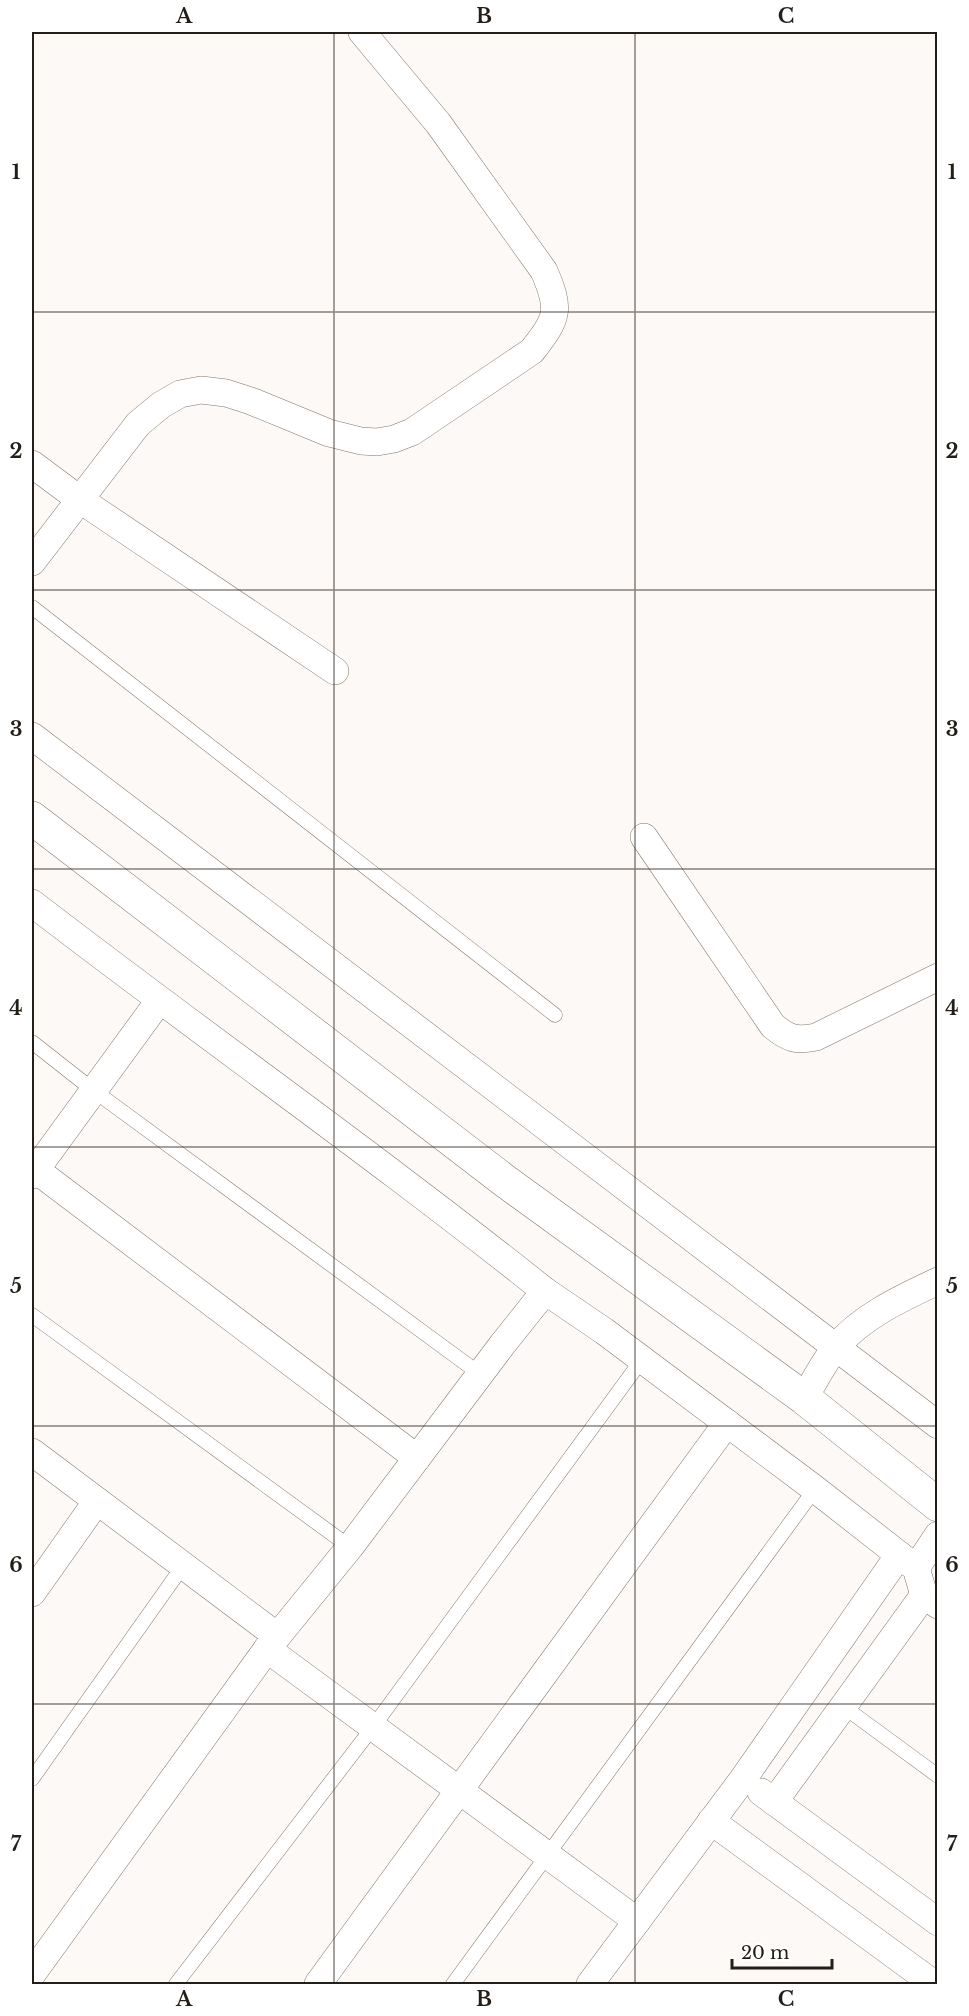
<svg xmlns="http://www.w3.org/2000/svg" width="969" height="2016" font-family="'Libre Baskerville',serif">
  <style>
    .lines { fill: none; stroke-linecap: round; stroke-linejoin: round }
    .lane-casing { stroke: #857666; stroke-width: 15 }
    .street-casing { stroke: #857666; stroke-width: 28 }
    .secondary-casing { stroke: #857666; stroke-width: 34 }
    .lane { stroke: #fff; stroke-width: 14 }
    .street { stroke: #fff; stroke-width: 27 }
    .secondary { stroke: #fff; stroke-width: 33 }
    .grid { fill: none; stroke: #241e18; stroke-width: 1.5; stroke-opacity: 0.55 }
    .neatline { fill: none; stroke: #241e18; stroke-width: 2 }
    .grid-label { font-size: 20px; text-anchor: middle; font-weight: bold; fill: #241e18 }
  </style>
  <rect width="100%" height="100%" fill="#fdf9f6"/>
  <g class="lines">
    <g class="lane-casing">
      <g id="lane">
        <polyline points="32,607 555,1015"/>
        <polyline points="32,1042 93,1090 480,1374"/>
        <polyline points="32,1315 350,1547"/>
        <polyline points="844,1707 938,1776"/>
        <polyline points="32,1779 183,1566"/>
        <polyline points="176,1984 373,1727 641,1361"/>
        <polyline points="453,1984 815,1489"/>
      </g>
    </g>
    <g class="street-casing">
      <g id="street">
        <polyline points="32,464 79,499 335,671"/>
        <path d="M32,562L138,424L161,405L180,394L201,390L226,393L251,401L329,433L361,441L377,442L394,439L412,432L532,351C558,318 561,310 544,271L438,123L362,32"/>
        <polyline points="32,736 938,1425"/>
        <path d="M644,837L773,1026C789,1039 796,1041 816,1037L938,977"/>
        <path d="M32,903C202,1034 377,1157 545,1291"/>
        <polyline points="32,1167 417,1458"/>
        <polyline points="32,1175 159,1001"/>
        <path d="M804,1398C814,1382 824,1362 836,1347C862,1316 902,1298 938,1281"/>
        <polyline points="32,1452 277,1636"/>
        <polyline points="916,1568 938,1535"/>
        <polyline points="32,1593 97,1501"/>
        <polyline points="267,1649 637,1921"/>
        <polyline points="761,1792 938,1922"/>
        <polyline points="774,1802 924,1595"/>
        <polyline points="711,1821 934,1984"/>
        <polyline points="32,1974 267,1649 350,1547 502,1345 545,1291 604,1331 815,1489 916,1568 924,1595 938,1605"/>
        <polyline points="318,1984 727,1423"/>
        <polyline points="590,1984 743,1779 899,1555"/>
      </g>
    </g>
    <g class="secondary-casing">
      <polyline id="secondary" points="32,818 505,1181 804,1398 938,1505"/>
    </g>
    <use href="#lane" class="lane"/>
    <use href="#street" class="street"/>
    <use href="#secondary" class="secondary"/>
  </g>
  <path class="grid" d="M334,32V1984M635,32V1984M32,312H938M32,590H938M32,869H938M32,1147H938M32,1426H938M32,1704H938"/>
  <rect width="969" height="2016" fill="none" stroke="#ffffff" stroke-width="66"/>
  <path d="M732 1959v9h100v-9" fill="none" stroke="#241e18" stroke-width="3"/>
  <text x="741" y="1959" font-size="18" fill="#241e18" stroke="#ffffff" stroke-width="4.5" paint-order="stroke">20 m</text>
  <rect x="33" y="33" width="903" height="1950" class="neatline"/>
  <g class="grid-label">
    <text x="184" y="23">A</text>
    <text x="484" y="23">B</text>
    <text x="786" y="23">C</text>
    <text x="16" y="179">1</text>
    <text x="952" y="179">1</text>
    <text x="16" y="458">2</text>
    <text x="952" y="458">2</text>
    <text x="16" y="736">3</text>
    <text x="952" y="736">3</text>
    <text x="16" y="1015">4</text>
    <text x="952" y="1015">4</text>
    <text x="16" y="1293">5</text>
    <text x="952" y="1293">5</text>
    <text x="16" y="1572">6</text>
    <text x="952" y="1572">6</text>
    <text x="16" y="1851">7</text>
    <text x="952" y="1851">7</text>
    <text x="184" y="2006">A</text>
    <text x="484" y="2006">B</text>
    <text x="786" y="2006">C</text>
  </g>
</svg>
